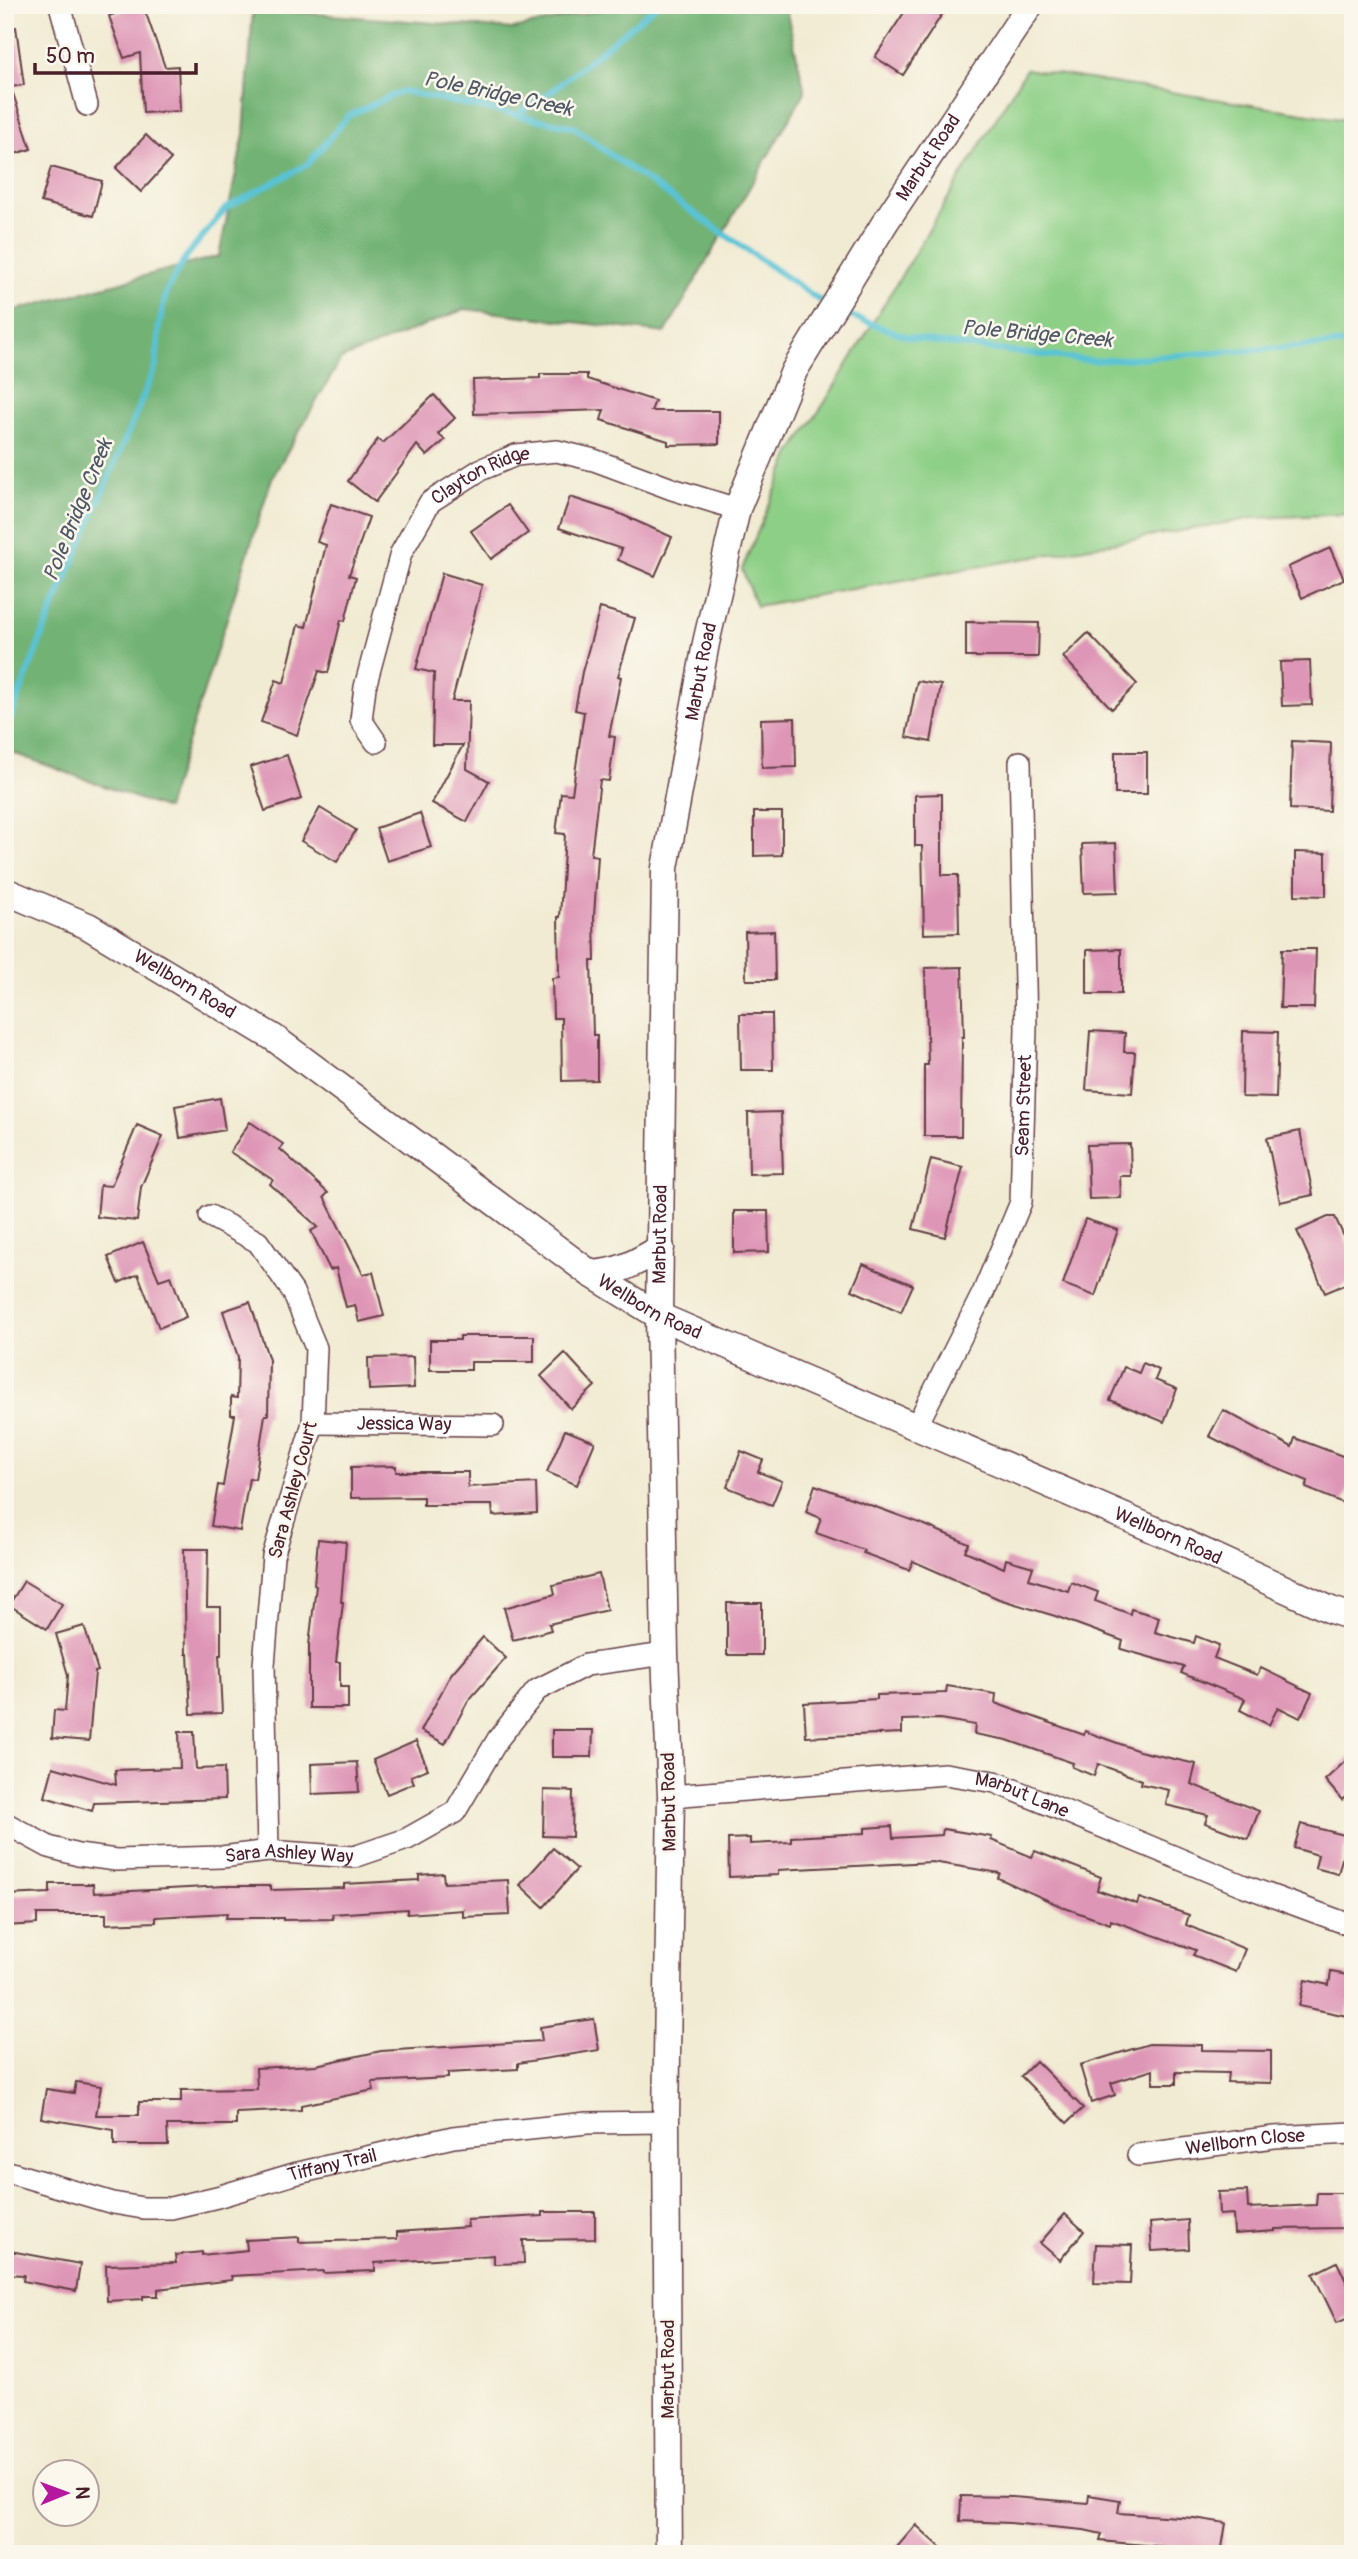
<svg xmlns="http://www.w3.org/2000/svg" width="1358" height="2559" font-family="Pangolin,sans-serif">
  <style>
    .green { fill: #8ecf87; stroke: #6c7759; stroke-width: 2 }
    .forest { fill: #72b274; stroke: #5e6850; stroke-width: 2 }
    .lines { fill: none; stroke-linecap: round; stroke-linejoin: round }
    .stream { stroke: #59c3d5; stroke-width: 6 }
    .building { fill: #de96b6 }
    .minor-casing { stroke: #633e44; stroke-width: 24 }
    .tertiary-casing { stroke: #633e44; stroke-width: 29 }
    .minor { stroke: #fff; stroke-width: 21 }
    .tertiary { stroke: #fff; stroke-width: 26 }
    .labels { text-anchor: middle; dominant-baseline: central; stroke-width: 5; stroke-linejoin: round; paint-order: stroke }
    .street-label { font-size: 19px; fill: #4a1f2b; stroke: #fbf7ec }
    .water-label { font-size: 21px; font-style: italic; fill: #4f5866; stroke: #fbf7ec }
  </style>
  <rect width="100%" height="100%" fill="#fbf7ec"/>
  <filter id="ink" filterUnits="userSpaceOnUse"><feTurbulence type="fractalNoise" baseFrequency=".0143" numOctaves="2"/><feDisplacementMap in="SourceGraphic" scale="14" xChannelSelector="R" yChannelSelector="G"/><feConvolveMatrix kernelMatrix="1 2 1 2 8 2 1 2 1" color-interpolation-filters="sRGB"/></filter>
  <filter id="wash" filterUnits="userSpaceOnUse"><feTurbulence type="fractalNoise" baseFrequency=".00686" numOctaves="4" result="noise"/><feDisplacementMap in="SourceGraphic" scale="28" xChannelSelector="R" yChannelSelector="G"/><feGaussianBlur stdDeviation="1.57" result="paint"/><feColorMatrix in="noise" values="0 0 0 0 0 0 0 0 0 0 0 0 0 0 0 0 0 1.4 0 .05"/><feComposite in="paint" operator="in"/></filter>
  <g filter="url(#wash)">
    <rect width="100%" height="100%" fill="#f1ebd3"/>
    <polygon class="green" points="1026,69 1353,121 1353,514 1254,518 756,606 742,569 791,453 825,402"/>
    <polygon class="forest" points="624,5 785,5 805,92 665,333 465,309 341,359 272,478 166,809 5,750 5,313 219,256 244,134 253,9 513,29"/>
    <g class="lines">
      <g class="stream">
        <polyline points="516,115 553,90 657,5"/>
        <polyline points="848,315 908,337 940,343 1093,361 1353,343"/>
        <polyline points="5,733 43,633 156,366 159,326 166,292 185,258 226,208 308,164 348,116 402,91 574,127 619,161 819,300"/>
      </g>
    </g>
    <g id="blocks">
      <g class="building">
        <polygon points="138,5 143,5 165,67 178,66 180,111 143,113 140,53 124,58 109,16"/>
        <polygon points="909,5 948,5 903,75 875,57"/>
        <polygon points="16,27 24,85 11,87 31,149 5,157 5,28"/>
        <polygon points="146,135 171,159 141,192 116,168"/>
        <polygon points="51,167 102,181 93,216 41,202"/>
        <polygon points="540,374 587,374 587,379 655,401 651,411 719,411 719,444 668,445 668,441 601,420 604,410 474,414 473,380 540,378"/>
        <polygon points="434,395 455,418 438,434 445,440 427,456 417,445 375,502 348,481 378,439 383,443"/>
        <polygon points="570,497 616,512 672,537 655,576 618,560 622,549 559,528"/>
        <polygon points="331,504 369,517 349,575 356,577 345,621 341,620 328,673 319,671 297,735 261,722 276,680 284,683 298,625 306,627 326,545 317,542"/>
        <polygon points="508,505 528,533 491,559 471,531"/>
        <polygon points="1330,548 1344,579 1302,598 1288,567"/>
        <polygon points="442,573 482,585 452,701 469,701 467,769 489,781 467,822 432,803 463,745 432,745 434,673 416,669"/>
        <polygon points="600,608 635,618 618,676 621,677 609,736 615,737 609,781 600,780 591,855 598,856 594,916 595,961 591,961 593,1035 597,1035 597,1080 562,1081 561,1018 553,1018 552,978 559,977 558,917 560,917 565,834 556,833 561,793 572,794 584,712 575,710 582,672"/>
        <polygon points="966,622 1039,623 1038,657 966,657"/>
        <polygon points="1088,633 1137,684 1112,709 1063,657"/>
        <polygon points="1310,661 1312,705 1282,706 1280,662"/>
        <polygon points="917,681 941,685 931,742 906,737"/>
        <polygon points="795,718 796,767 762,768 761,719"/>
        <polygon points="1292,741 1331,743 1329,811 1290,809"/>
        <rect x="1115" y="752" width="32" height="42"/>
        <polygon points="287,755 301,799 265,811 250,767"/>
        <polygon points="942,794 942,875 958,875 959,933 924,934 922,846 915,846 915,795"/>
        <polygon points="320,808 356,830 337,862 301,841"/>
        <polygon points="754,812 782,812 782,855 754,856"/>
        <polygon points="420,813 431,847 387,861 376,828"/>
        <polygon points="1116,843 1118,892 1084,893 1082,844"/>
        <polygon points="1295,852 1326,853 1326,896 1295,895"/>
        <polygon points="774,931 775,980 746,980 745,932"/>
        <polygon points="1121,949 1121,994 1087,994 1087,950"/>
        <polygon points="1282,949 1316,949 1314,1008 1280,1008"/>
        <polygon points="962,967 964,1037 962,1037 961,1136 924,1136 924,1065 928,1065 925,968"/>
        <polygon points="740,1014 772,1014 773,1070 741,1070"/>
        <polygon points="1090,1031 1125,1033 1124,1052 1135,1052 1132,1093 1086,1090"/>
        <polygon points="1243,1031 1278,1032 1276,1098 1242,1097"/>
        <polygon points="220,1098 225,1130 180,1138 175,1106"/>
        <polygon points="781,1112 783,1173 749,1174 748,1113"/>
        <polygon points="250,1122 283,1144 280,1149 328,1193 324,1197 363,1274 373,1272 384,1316 359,1322 355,1305 346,1307 336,1268 330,1270 311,1231 318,1227 270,1184 273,1180 230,1152"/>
        <polygon points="137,1125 163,1136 141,1187 137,1221 97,1217 100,1185 111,1186"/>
        <polygon points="1300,1131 1313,1195 1280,1202 1267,1138"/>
        <polygon points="1130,1144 1131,1176 1120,1176 1121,1198 1089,1199 1087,1145"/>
        <polygon points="931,1159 963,1167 945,1237 913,1229"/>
        <polygon points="734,1211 768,1211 769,1252 734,1253"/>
        <polygon points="1328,1217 1335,1217 1353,1256 1353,1281 1325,1293 1297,1231"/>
        <polygon points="1085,1219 1118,1230 1095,1296 1063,1284"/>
        <polygon points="143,1242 159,1280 171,1276 186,1317 159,1328 138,1274 119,1283 108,1257"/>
        <polygon points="863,1264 913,1285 901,1312 852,1290"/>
        <polygon points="250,1302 269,1360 268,1415 265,1415 255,1479 249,1478 240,1531 211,1526 218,1485 223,1486 235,1415 231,1415 231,1397 237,1398 238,1357 223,1311"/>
        <polygon points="460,1336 534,1336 534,1362 471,1362 471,1370 430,1370 430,1340 460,1340"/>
        <polygon points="565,1353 595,1386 571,1409 541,1376"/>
        <polygon points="413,1357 414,1388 369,1390 368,1358"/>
        <polygon points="1143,1363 1159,1370 1155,1380 1177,1389 1164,1422 1110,1400 1124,1367 1139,1373"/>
        <polygon points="1223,1410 1292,1447 1295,1438 1353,1460 1353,1479 1343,1503 1306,1488 1308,1481 1254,1459 1209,1436"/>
        <polygon points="565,1430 595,1442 577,1485 547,1472"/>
        <polygon points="741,1451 763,1460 758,1472 782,1481 772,1505 727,1487"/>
        <polygon points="396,1466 396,1472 468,1472 468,1487 536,1483 537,1513 493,1516 492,1505 423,1505 423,1497 351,1498 351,1467"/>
        <polygon points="815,1485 925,1525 969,1544 965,1551 1004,1568 1006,1559 1033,1567 1029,1579 1068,1591 1071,1582 1098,1592 1095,1601 1130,1614 1131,1609 1159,1617 1155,1632 1194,1643 1196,1636 1219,1645 1214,1658 1257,1675 1261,1668 1312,1693 1300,1718 1278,1707 1269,1725 1240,1710 1245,1699 1181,1673 1184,1667 1121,1649 1123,1641 1055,1616 999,1599 913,1561 909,1570 863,1553 864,1550 816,1533 821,1518 806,1512"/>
        <polygon points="318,1539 346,1542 341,1602 343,1602 336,1662 340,1662 340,1687 348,1687 348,1708 309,1708 309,1645 316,1586 314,1585"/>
        <polygon points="184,1549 208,1549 207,1607 221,1607 221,1655 219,1655 222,1713 191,1714 188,1654 186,1654"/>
        <polygon points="599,1574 607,1610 549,1624 551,1630 513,1640 504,1608 555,1594 553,1585"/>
        <polygon points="24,1581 62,1604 47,1629 9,1605"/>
        <rect x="727" y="1603" width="35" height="52"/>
        <polygon points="84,1626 98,1671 95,1672 89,1741 52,1738 54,1710 65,1711 68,1675 56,1634"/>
        <polygon points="483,1637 506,1658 468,1701 445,1744 421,1731 451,1674"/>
        <polygon points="947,1686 996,1694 995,1703 1084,1735 1085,1731 1139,1751 1196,1764 1191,1784 1259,1811 1248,1839 1205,1823 1208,1815 1166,1805 1169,1790 1141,1784 1142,1780 1098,1764 1094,1776 1072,1767 1073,1763 1007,1740 974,1734 975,1725 940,1719 902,1720 902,1733 806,1737 804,1703 877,1699 877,1695 946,1693"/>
        <polygon points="552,1730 593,1730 592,1757 552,1757"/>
        <polygon points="179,1732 194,1732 196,1769 224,1768 225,1799 94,1803 92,1811 45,1797 53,1767 116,1785 115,1770 180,1768"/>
        <polygon points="416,1741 428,1769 411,1776 414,1783 387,1794 373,1760"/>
        <polygon points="1353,1754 1353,1789 1342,1800 1325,1780"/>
        <polygon points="357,1762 359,1792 312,1794 311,1764"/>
        <polygon points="544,1790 573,1791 572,1837 543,1836"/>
        <polygon points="1301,1824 1348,1836 1338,1874 1315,1868 1318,1855 1294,1848"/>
        <polygon points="892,1826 893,1838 942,1835 943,1829 992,1837 991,1840 1032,1857 1035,1851 1101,1877 1097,1890 1137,1904 1139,1898 1189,1915 1186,1925 1245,1949 1236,1972 1193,1955 1196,1950 1111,1920 1110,1924 1065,1908 998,1878 1000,1873 932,1862 778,1870 778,1875 729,1877 728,1839 750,1838 750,1844 791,1842 791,1837 865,1833 865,1828"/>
        <polygon points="553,1848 577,1869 544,1907 520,1885"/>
        <polygon points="443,1873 444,1883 508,1880 510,1915 463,1917 463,1910 407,1914 407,1909 332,1914 333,1919 283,1920 283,1918 226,1918 227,1913 156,1917 156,1922 106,1924 106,1914 37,1914 37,1924 5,1926 5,1895 50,1893 50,1884 93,1884 94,1893 225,1886 271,1886 271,1890 344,1888 344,1884 419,1880 419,1875"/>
        <polygon points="1331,1972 1353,1976 1353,1989 1347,2016 1299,2006 1305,1980 1329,1985"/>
        <polygon points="594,2019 599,2050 518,2063 518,2069 448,2073 448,2078 372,2082 374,2090 301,2105 301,2110 236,2113 236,2125 167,2125 168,2145 114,2145 114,2130 41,2118 46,2089 74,2093 76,2082 101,2086 96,2115 139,2115 139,2102 181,2102 181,2090 257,2089 256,2068 316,2065 381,2051 542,2041 540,2027"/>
        <polygon points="1149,2044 1202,2045 1202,2050 1271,2051 1271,2083 1227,2082 1228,2073 1176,2072 1176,2084 1153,2084 1153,2070 1111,2083 1115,2095 1091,2103 1080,2065"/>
        <polygon points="1036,2061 1083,2108 1067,2123 1021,2076"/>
        <polygon points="1247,2191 1248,2208 1316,2205 1317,2193 1344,2193 1344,2228 1275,2229 1275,2231 1234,2234 1233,2214 1219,2215 1218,2192"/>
        <polygon points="543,2212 595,2212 595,2239 523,2240 524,2263 494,2264 494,2255 375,2263 375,2271 323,2273 323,2271 231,2276 232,2280 158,2289 158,2296 143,2296 143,2299 107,2301 106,2265 176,2263 175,2255 202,2252 202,2255 247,2250 246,2240 299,2237 299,2242 397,2239 397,2232 468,2227 467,2220 543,2216"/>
        <polygon points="1065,2214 1084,2231 1060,2260 1040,2243"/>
        <polygon points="1188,2220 1189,2249 1152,2251 1150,2223"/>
        <polygon points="1096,2244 1132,2245 1130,2284 1094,2283"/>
        <polygon points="5,2250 80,2264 76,2291 23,2281 24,2275 5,2274"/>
        <polygon points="1337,2262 1353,2296 1353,2316 1337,2323 1313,2274"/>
        <polygon points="1089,2495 1120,2500 1118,2513 1194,2518 1226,2523 1221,2554 1189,2554 1190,2549 1100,2541 1102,2534 1084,2530 1010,2523 960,2521 961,2496 1012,2497 1088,2503"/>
        <polygon points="916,2525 948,2554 891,2554"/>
      </g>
    </g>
  </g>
  <g filter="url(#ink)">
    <use href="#blocks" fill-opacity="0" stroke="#633e44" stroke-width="2"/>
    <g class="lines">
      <g class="minor-casing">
        <g id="minor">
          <polyline points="60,5 87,105"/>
          <path id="s1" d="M376,742L361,720L365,687L401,553L430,502L480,470L516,455L557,451L594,460L672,489L737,509"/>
          <polyline points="210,1216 258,1242 293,1292 316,1348 313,1423 273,1556 264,1665 268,1851"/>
          <path id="s2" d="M313,1423L493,1425"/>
          <path id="s3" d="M916,1427L983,1293L1021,1202L1026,1028L1020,762"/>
          <path id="s4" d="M671,1796L945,1774L995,1782L1242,1885L1353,1926"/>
          <path id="s5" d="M5,1823L49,1847L78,1855L116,1860L222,1857L268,1851L354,1857L407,1839L455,1812L498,1739L537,1690L586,1665L665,1654"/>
          <path id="s6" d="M1138,2155L1274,2137L1353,2133"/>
          <path id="s7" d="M5,2171L113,2203L143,2208H171L217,2197L294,2174L453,2137L587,2123L666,2122"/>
        </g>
      </g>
      <g class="tertiary-casing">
        <g id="tertiary">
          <path id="s8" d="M5,891L88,926L274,1038L591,1274L659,1316L1176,1539L1331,1610L1353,1617"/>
          <path d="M591,1274C621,1272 635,1263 661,1248"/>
          <path id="s9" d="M669,2554L666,2122L671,1796L665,1654L659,1316L665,868L706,643L737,509L794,371L886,221L1030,5"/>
        </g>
      </g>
      <use href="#minor" class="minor"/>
      <use href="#tertiary" class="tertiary"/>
    </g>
  </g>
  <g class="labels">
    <g class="street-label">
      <text stroke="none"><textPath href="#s9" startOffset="2454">Marbut Road</textPath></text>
      <text stroke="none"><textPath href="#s1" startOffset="315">Clayton Ridge</textPath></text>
      <text stroke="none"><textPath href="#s9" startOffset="1886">Marbut Road</textPath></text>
      <text stroke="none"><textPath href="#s8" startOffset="203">Wellborn Road</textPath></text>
      <text stroke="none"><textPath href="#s3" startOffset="345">Seam Street</textPath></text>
      <text stroke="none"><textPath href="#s9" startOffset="1320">Marbut Road</textPath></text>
      <text stroke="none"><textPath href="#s8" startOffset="770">Wellborn Road</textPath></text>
      <text stroke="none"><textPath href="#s2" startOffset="91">Jessica Way</textPath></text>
      <text transform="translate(293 1490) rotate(-75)">Sara Ashley Court</text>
      <text stroke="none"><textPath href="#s8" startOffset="1337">Wellborn Road</textPath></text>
      <text stroke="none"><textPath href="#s4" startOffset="355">Marbut Lane</textPath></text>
      <text transform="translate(669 1802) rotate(-91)">Marbut Road</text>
      <text stroke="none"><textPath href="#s5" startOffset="292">Sara Ashley Way</textPath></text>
      <text stroke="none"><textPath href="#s6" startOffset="108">Wellborn Close</textPath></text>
      <text stroke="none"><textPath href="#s7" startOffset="338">Tiffany Trail</textPath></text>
      <text transform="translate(668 2369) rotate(-90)">Marbut Road</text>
    </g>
    <g class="water-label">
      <text transform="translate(498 94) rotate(12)">Pole Bridge Creek</text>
      <text transform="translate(1037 334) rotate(5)">Pole Bridge Creek</text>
      <text transform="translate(78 510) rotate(-68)">Pole Bridge Creek</text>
    </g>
  </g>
  <rect width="1358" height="2559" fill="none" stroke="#fbf7ec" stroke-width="28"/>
  <g transform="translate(66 2493) rotate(89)"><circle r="33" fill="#fbf7ec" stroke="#b4a19f" stroke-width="2"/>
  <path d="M0-5L12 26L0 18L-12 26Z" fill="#b5179e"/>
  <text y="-10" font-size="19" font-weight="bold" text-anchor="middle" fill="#4a1f2b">N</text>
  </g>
  <path d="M35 63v10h161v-10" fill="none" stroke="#4a1f2b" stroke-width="3.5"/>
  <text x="46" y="63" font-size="21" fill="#4a1f2b" stroke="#fbf7ec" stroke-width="5" paint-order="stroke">50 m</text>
</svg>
